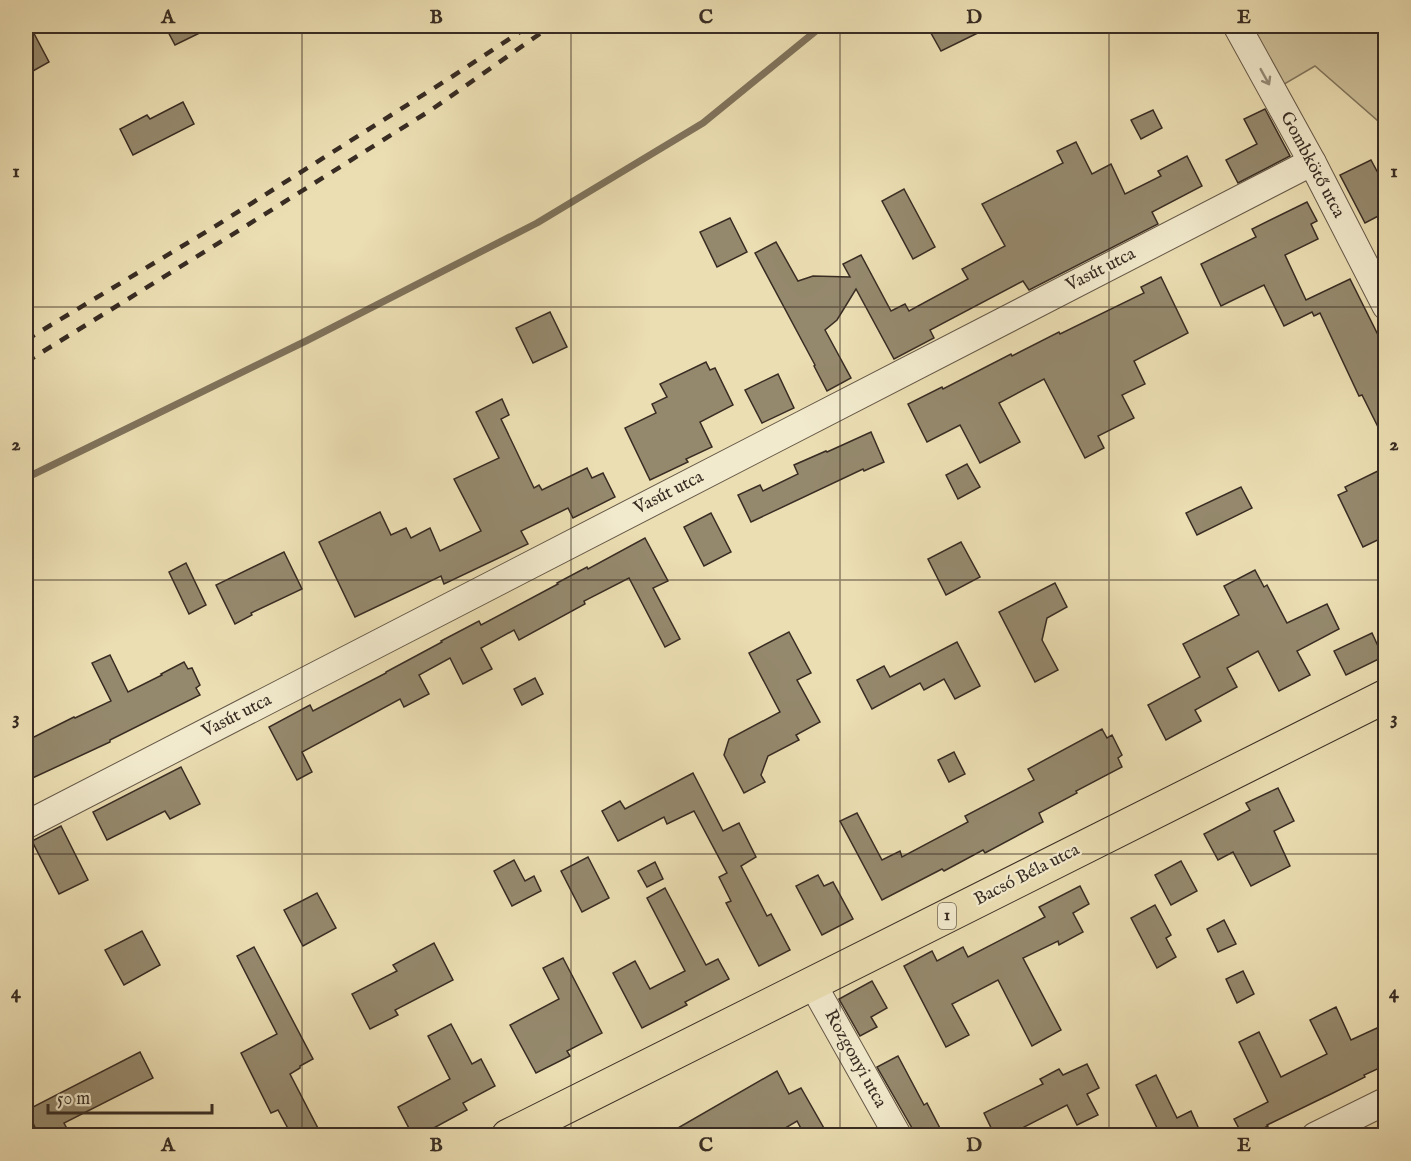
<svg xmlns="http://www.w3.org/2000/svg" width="1411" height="1161" font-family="'IM FELL English',serif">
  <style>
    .green { fill: #cdc09a; stroke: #82765e; stroke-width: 1.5 }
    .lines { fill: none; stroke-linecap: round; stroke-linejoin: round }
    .stream { stroke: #7f725b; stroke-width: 7 }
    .building { fill: #95896d; stroke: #382c23; stroke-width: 1.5 }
    .minor-casing { stroke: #655847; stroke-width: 29 }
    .major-casing { stroke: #382c23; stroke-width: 35 }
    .minor { stroke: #f2eacd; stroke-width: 27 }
    .major { stroke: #ebdeb2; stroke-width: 33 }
    .rail { stroke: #382c23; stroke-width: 4.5; stroke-dasharray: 10 10; stroke-linecap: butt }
    .oneway { stroke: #958b78 }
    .grid { fill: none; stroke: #382c23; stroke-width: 1.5; stroke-opacity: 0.55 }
    .labels { text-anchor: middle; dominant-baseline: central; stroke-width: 4.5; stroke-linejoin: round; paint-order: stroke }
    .shield { fill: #f2eacd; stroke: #706556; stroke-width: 1.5 }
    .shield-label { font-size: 16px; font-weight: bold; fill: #382c23 }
    .street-label { font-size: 18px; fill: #382c23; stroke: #f2eacd }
    .neatline { fill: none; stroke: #382c23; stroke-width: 2 }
    .grid-label { font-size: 20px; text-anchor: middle; font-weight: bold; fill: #382c23 }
  </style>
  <rect width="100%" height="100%" fill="#ebdeb2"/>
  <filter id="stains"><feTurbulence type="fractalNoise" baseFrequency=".00333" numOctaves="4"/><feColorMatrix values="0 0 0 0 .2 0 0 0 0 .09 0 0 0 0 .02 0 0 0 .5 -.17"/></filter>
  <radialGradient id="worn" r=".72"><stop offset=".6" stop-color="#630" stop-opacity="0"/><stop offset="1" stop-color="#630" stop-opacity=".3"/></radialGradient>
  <polygon class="green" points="1251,26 1385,26 1385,127 1315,66 1281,86"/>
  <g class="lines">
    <polyline class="stream" points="32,475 306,341 537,223 703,123 822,26"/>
  </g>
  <g class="building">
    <polygon points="26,26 30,26 49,62 26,75"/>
    <polygon points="165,26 214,26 175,45"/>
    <polygon points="927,26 992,26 941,51"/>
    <polygon points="183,102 194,124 133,155 120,129 147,115 150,119"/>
    <polygon points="1265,109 1290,156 1238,183 1226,160 1257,144 1244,119"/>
    <polygon points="1153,110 1162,128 1141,139 1131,120"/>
    <polygon points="1076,142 1092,174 1111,164 1125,194 1161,176 1158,171 1187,156 1202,186 1152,212 1158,224 1029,290 1023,281 930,330 934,338 894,359 856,289 837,320 825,330 851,378 827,391 814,366 815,365 755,253 776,242 798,281 813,276 850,277 843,264 861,255 891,311 905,304 909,311 968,279 962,269 1005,246 982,204 1063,163 1057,151"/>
    <polygon points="1371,160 1386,188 1386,212 1365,223 1340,175"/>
    <polygon points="904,189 935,247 913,259 882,201"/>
    <polygon points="1307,202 1317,221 1311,224 1318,239 1285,255 1306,300 1350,279 1386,351 1386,443 1362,395 1359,396 1320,313 1314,316 1312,312 1284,326 1264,285 1221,306 1201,264 1256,237 1252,229"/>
    <polygon points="730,218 747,252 717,267 700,232"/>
    <polygon points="1161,277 1188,333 1134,361 1145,384 1122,395 1134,418 1098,436 1104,448 1085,458 1044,379 999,403 1020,442 980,463 960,425 927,442 908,404 942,387 943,389 1011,354 1012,356 1059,332 1060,334 1144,293 1141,287"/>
    <polygon points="550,312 567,347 533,363 516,328"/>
    <polygon points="706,362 710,370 715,368 733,405 700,422 712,447 686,459 688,462 650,480 625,428 656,413 652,404 667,397 660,384"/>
    <polygon points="778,374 794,408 762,423 745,390"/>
    <polygon points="502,399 509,415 501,419 534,488 539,485 542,490 587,468 592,478 603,473 615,497 573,518 568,508 521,531 528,544 444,584 441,576 355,617 319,542 380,512 391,535 406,528 411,538 430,528 440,551 481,531 454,479 499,458 476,412"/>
    <polygon points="871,432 884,462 864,471 863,469 751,522 738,495 760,485 763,491 798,474 794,465 826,451 827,452"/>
    <polygon points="967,464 980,487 958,499 946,475"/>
    <polygon points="1386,467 1386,536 1363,547 1338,495 1347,491 1345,487"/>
    <polygon points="1241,487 1252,508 1197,535 1186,513"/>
    <polygon points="711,513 731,552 704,566 684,527"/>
    <polygon points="645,538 668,581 653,588 680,639 665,647 629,578 584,601 585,604 519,640 514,630 481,648 492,669 463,684 450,658 419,675 429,694 404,707 400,699 302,752 312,772 297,780 269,727 310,705 313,711 386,673 386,672 442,642 441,641 479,621 481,625 558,584 557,583 587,567 588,569"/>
    <polygon points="961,542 980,577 946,595 928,559"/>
    <polygon points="284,552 302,589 251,613 252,615 235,624 216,585"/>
    <polygon points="186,563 206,605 189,614 169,572"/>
    <polygon points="1255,570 1264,587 1267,585 1287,623 1327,604 1339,629 1297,651 1310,675 1279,691 1258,651 1227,668 1237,687 1195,710 1201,721 1166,740 1148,705 1200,677 1183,644 1239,615 1224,586"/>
    <polygon points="1055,583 1067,607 1047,618 1042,640 1058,670 1035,682 999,612"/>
    <polygon points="789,632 811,673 797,680 820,722 796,735 799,740 768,756 761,775 765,782 744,793 724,755 729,739 780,712 749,653"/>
    <polygon points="1372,633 1383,657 1346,675 1334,651"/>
    <polygon points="957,642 980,686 955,699 944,679 924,690 920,683 872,709 857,680 884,666 890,677"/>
    <polygon points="110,655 128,692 162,675 161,674 184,662 188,669 192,668 200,685 196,688 200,695 110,740 110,742 26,781 26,741 74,717 75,718 111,701 92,663"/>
    <polygon points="535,678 543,694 522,705 514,689"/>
    <polygon points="1102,729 1107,738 1112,735 1122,755 1118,758 1122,767 1076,791 1077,793 1039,813 1043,822 985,853 983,850 944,871 942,869 882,900 840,821 857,813 882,860 900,851 902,857 968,822 965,816 1034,780 1028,769"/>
    <polygon points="954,752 965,774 949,782 938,760"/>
    <polygon points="181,767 200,804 170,819 165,811 107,840 93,812"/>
    <polygon points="693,773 723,831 739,823 756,857 741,866 767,916 771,914 790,950 759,966 726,903 731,901 719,877 727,873 694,811 667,824 664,817 618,841 602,811 620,801 625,809"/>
    <polygon points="1278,788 1294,821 1274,831 1290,866 1251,886 1233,852 1218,860 1204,834 1250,810 1246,803"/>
    <polygon points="61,826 88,880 59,894 32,841"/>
    <polygon points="588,857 609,898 582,912 561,871"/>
    <polygon points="514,860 525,881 534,876 541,891 512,906 494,871"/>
    <polygon points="1181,861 1197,891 1171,905 1155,875"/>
    <polygon points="655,862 663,879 647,887 638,871"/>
    <polygon points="818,875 824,886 833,882 853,919 822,935 796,886"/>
    <polygon points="1080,886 1089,904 1073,913 1083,932 1059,945 1058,941 1023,958 1061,1030 1032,1046 998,980 952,1004 969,1035 946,1047 904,966 932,951 937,961 963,947 968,957 1045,917 1039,907"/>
    <polygon points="665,888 706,965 718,959 729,979 685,1002 687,1005 642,1028 613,973 635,961 650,989 685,971 647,898"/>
    <polygon points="317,893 336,928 303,946 284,910"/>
    <polygon points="1155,905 1171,935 1166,938 1176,957 1157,968 1131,918"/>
    <polygon points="1224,920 1236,944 1218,952 1207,929"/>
    <polygon points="142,931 160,965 124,985 105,950"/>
    <polygon points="434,943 453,980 395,1010 398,1015 370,1029 352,994 397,971 393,965"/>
    <polygon points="254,947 313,1059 300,1066 300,1068 290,1074 322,1136 292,1136 278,1110 271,1113 241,1053 277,1034 237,956"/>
    <polygon points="563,958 602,1033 567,1051 570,1056 536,1073 510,1025 559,999 543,968"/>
    <polygon points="1243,971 1254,994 1237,1003 1226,979"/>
    <polygon points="872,981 887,1008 871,1017 877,1027 860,1036 839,999"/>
    <polygon points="1336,1007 1351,1040 1377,1028 1380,1033 1386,1031 1386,1065 1364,1075 1365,1077 1333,1093 1267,1125 1268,1126 1249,1136 1243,1136 1234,1119 1268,1102 1239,1042 1259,1032 1281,1077 1327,1054 1310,1020"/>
    <polygon points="451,1024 472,1064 481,1059 495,1086 463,1103 467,1110 419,1136 413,1136 398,1107 450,1079 428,1036"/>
    <polygon points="140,1052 153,1078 64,1123 71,1136 39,1136 27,1110"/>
    <polygon points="898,1056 924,1105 927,1103 944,1136 914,1136 912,1128 877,1067"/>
    <polygon points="1087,1064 1099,1088 1087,1094 1098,1115 1077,1125 1067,1105 1024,1127 1028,1136 995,1136 984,1113 1043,1084 1040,1079 1059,1069 1063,1075"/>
    <polygon points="777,1071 789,1094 801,1088 825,1130 815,1136 805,1136 797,1121 772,1136 664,1136"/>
    <polygon points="1156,1075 1177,1118 1191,1111 1202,1136 1141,1136 1157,1128 1136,1085"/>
  </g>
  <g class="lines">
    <g class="minor-casing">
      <g id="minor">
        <polyline points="1237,26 1312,162 1386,306"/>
        <polyline points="26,825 1312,162"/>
        <polyline points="812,983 898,1136"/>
        <polyline points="1315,1136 1386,1101"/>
      </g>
    </g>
    <g class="major-casing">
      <polyline id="major" points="508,1136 1386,696"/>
    </g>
    <use href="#minor" class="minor"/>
    <use href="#major" class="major"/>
    <g class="rail">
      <polyline points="26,340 214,227 453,76 529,26"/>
      <polyline points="26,362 222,241 431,110 551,26"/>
    </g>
  </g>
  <defs><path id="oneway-shaft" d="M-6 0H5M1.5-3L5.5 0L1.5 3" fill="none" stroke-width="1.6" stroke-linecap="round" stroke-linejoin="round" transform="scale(1.5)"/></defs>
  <use class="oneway" href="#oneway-shaft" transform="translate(1265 77) rotate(61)"/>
  <path class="grid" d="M302,26V1136M571,26V1136M840,26V1136M1109,26V1136M26,307H1386M26,580H1386M26,854H1386"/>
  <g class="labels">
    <rect class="shield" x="938" y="903" width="18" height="26" rx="4.5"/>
    <g class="shield-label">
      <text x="947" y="916">1</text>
    </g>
    <g class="street-label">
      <text transform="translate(1312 165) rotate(62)">Gombkötő utca</text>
      <text transform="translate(1101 270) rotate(-27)">Vasút utca</text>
      <text transform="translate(669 493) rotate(-27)">Vasút utca</text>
      <text transform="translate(237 716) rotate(-27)">Vasút utca</text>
      <text transform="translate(1027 875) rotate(-27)">Bacsó Béla utca</text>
      <text transform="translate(855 1059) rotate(61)">Rozgonyi utca</text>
    </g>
  </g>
  <rect width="1411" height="1161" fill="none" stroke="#ebdeb2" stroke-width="66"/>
  <path d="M48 1104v9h164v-9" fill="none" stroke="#382c23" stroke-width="3"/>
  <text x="57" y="1104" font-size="18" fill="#382c23" stroke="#f2eacd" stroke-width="4.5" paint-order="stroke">50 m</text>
  <rect x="33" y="33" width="1345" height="1095" class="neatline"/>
  <g class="grid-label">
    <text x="168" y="23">A</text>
    <text x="436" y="23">B</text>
    <text x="706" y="23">C</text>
    <text x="974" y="23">D</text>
    <text x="1244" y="23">E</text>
    <text x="16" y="177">1</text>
    <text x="1394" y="177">1</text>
    <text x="16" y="450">2</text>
    <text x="1394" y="450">2</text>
    <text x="16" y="724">3</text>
    <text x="1394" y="724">3</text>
    <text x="16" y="998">4</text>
    <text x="1394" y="998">4</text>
    <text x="168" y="1151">A</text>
    <text x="436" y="1151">B</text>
    <text x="706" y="1151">C</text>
    <text x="974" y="1151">D</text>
    <text x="1244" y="1151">E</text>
  </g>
  <rect width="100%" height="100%" filter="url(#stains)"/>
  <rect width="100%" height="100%" fill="url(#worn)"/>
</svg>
